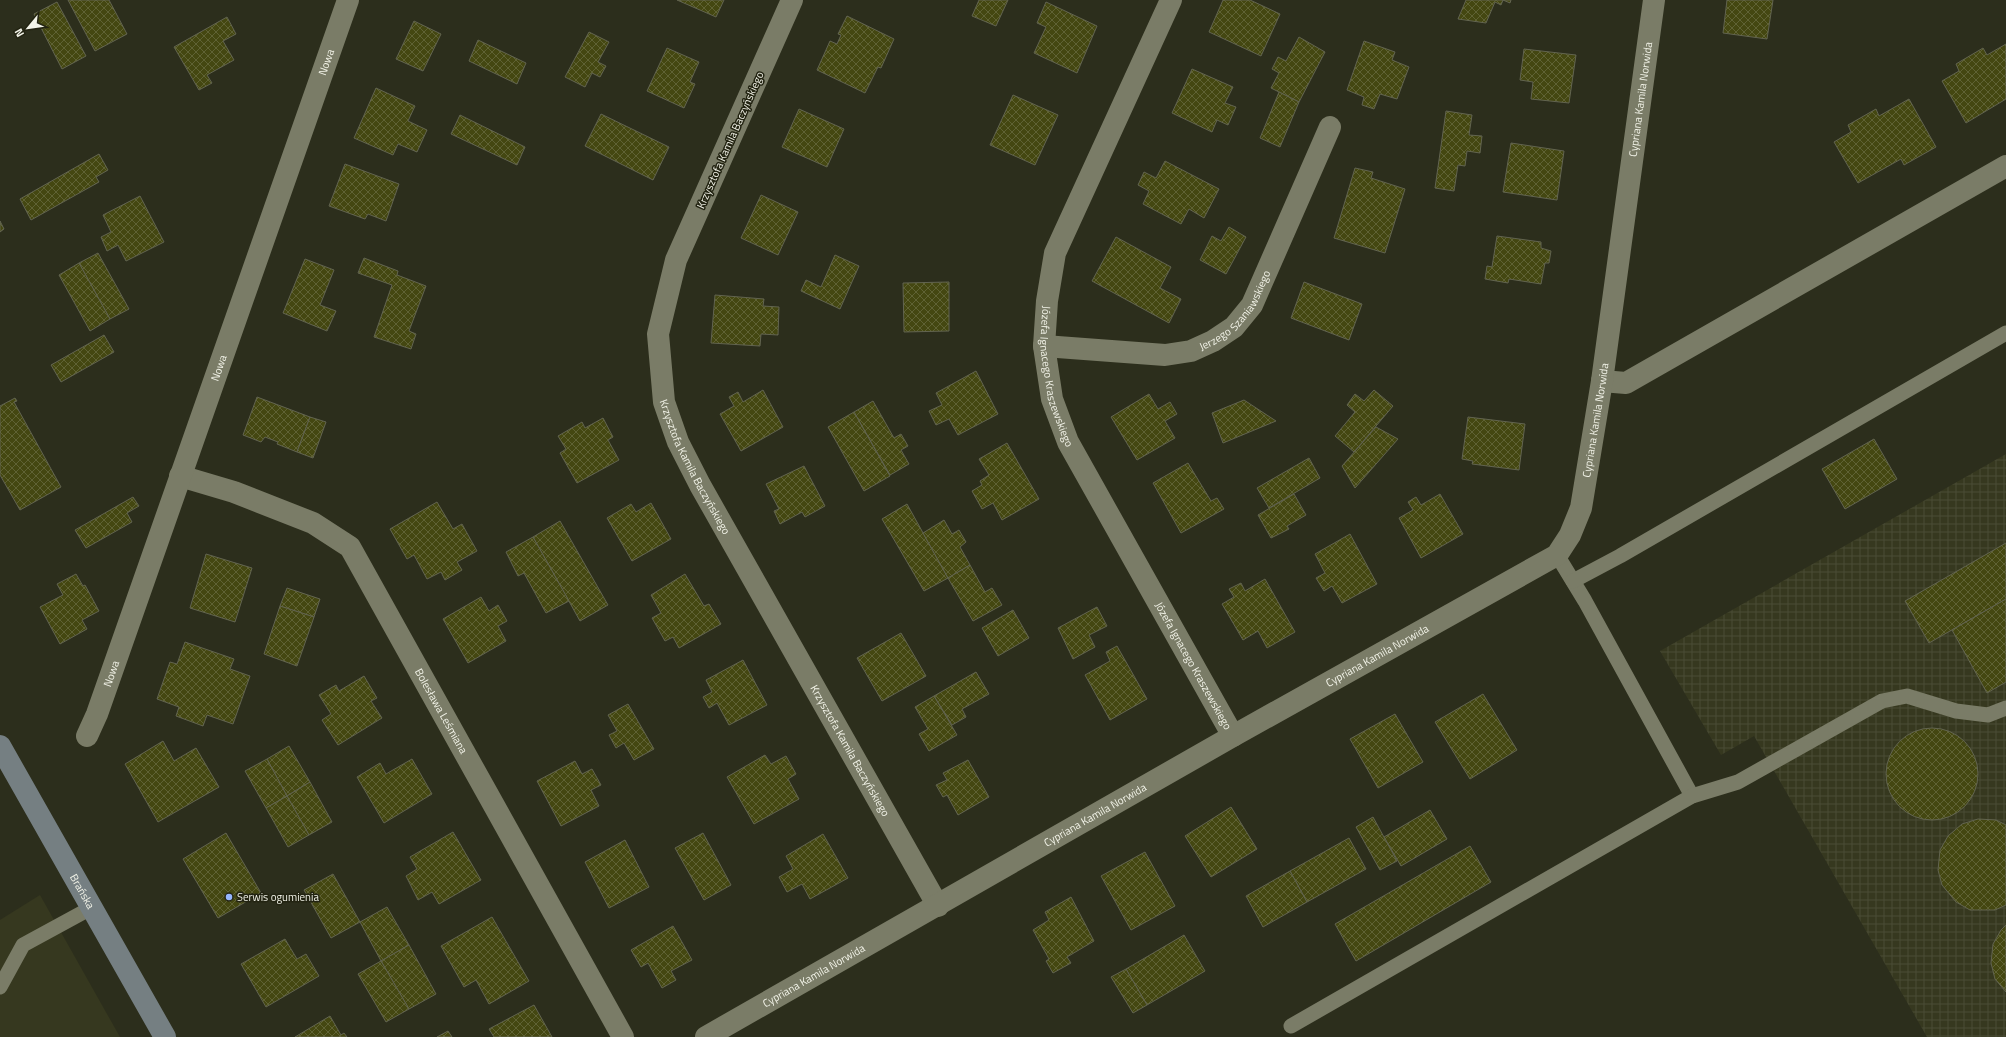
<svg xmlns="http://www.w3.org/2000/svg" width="2006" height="1037" font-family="'Titillium Web',sans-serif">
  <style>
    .built { fill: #36381f }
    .industrial { fill: url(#industrial-grid) }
    .building { fill: url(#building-cross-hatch); stroke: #626450 }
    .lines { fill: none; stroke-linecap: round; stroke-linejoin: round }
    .lane { stroke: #7a7c67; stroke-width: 15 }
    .street { stroke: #7a7c67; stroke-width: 22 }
    .secondary { stroke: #757f82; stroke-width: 22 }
    .poi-dot { fill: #96b6fd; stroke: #232412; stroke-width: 1.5 }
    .labels { text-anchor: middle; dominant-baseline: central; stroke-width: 3; stroke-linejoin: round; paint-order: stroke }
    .street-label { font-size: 11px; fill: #f2f3e8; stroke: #232412 }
    .poi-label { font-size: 11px; fill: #f2f3e8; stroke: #232412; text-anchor: start }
  </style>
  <defs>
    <pattern id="industrial-grid" width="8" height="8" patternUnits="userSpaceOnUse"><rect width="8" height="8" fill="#36381f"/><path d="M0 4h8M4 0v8" fill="none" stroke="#4a4c35"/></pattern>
    <pattern id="building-cross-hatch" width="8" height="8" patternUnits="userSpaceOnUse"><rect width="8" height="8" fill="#444711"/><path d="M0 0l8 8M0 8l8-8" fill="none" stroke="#5f6234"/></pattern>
  </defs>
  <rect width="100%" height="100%" fill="#2c2e1c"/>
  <polygon class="built" points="40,895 120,1037 0,1037 0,920"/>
  <polygon class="industrial" points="2006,454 2006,1037 1927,1037 1754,736 1721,755 1660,651"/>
  <g class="building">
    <polygon points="68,0 109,0 127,34 95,51"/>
    <polygon points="677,0 724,0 716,17"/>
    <polygon points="979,0 1008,0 996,26 972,16"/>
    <polygon points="1223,0 1250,0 1280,14 1261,56 1209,32"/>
    <polygon points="1466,0 1511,0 1510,3 1503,0 1501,5 1495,2 1486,23 1458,19"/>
    <polygon points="1727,0 1773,0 1767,39 1723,33"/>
    <polygon points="57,2 86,56 62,69 34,14"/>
    <polygon points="1046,2 1097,26 1077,73 1034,53 1046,27 1037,23"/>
    <polygon points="847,16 894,39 881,68 878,67 865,93 817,70 830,41 837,44 841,35 838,34"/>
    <polygon points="227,17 236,34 223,41 234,60 207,75 212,83 199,90 174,47"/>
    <polygon points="414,21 441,34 423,71 396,59"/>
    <polygon points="589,32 609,42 598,62 606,66 600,77 592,73 585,87 565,77"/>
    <polygon points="1299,37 1325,52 1299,102 1271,88 1279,73 1272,69 1278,57 1286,61"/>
    <polygon points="478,40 526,63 517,84 469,61"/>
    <polygon points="1364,41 1395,52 1392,60 1409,67 1397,99 1380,94 1374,109 1362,105 1364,97 1347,90"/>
    <polygon points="2006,44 2006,99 1966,123 1942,81 1959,71 1956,64 1983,48 1987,55"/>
    <polygon points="667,48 699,62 690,82 695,84 684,108 647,91"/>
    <polygon points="1524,49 1576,55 1569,103 1531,99 1533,82 1520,80"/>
    <polygon points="1192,69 1233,87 1225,103 1236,107 1228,125 1217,120 1212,132 1172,113"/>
    <polygon points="376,88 415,106 408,121 427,130 417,152 398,144 393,155 354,138"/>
    <polygon points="1279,92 1299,102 1280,147 1260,138"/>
    <polygon points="1013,95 1058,115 1035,165 990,145"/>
    <polygon points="1909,99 1936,147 1904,165 1901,159 1858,183 1834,142 1851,132 1848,125 1876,109 1879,116"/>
    <polygon points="799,109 844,129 827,167 782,147"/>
    <polygon points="1446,111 1472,115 1469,135 1482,136 1480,153 1467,151 1465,166 1458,165 1454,191 1435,188"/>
    <polygon points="601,114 669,147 653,180 585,146"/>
    <polygon points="460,115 525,147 517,165 451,134"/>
    <polygon points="1511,143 1564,151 1557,200 1503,192"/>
    <polygon points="99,154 108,170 96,177 99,182 31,220 20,199"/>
    <polygon points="1165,161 1219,189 1204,218 1189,209 1181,224 1143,204 1149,191 1138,185 1144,172 1156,178"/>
    <polygon points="345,164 399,184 386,221 368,214 365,219 329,206"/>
    <polygon points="1355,168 1373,172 1371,178 1405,189 1385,253 1334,238"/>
    <polygon points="761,195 798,212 778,255 741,238"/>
    <polygon points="140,196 164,242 126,261 118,245 107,251 101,237 111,232 103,215"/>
    <polygon points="0,221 4,229 0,232"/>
    <polygon points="1229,227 1246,237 1226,274 1200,260 1212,236 1221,241"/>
    <polygon points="1497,236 1541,242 1541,248 1551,251 1549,263 1545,263 1541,284 1509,279 1508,283 1485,279 1487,266 1492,267"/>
    <polygon points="1116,237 1171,267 1160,288 1181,299 1169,323 1092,281"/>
    <polygon points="98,253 129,309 110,319 79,263"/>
    <polygon points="835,255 859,266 840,309 801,291 806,280 821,287"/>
    <polygon points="364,258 398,271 397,275 426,286 409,331 416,334 411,349 374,337 392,285 358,273"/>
    <polygon points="305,259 334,270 320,305 336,311 327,331 283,313"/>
    <polygon points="79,263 110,319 90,331 59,275"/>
    <polygon points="949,282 949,331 904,332 903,283"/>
    <polygon points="1304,282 1362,304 1349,340 1291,318"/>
    <polygon points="715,295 764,299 763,306 779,307 778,335 761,334 760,346 711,343"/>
    <polygon points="104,335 114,352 61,382 51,365"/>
    <polygon points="976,371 998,414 958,435 949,419 936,425 929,411 942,405 936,393"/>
    <polygon points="763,390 783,427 741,451 720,414 734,406 729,397 738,392 743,402"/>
    <polygon points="1374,390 1393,406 1354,452 1335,436 1355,412 1347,405 1355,394 1364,401"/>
    <polygon points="1149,394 1158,409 1170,402 1177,414 1165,421 1175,438 1137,460 1111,417"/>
    <polygon points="257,397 310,417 297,452 277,444 278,442 265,437 261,442 243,435"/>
    <polygon points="15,398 17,401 14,402 61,487 20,510 0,475 0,406"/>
    <polygon points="1244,400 1276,421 1223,443 1212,413"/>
    <polygon points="873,401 894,438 901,434 908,446 901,450 909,464 890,475 854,412"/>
    <polygon points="854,412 890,476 864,491 828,427"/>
    <polygon points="310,417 326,422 313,458 297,452"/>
    <polygon points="1468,417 1525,424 1519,470 1472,464 1473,461 1462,459"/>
    <polygon points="603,418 613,437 608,440 619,460 577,483 560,453 566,449 558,436 582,422 585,428"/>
    <polygon points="1376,427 1398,439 1355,488 1342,466"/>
    <polygon points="1874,439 1897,479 1845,509 1822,469"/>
    <polygon points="1007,443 1039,499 1002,520 993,503 982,509 972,491 982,485 980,481 989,475 979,459"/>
    <polygon points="1309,458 1320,478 1269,508 1257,488"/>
    <polygon points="1188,463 1211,501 1217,498 1224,509 1181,533 1153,483"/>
    <polygon points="804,466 825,506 805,517 802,512 780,524 774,511 779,509 766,484"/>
    <polygon points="1294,494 1306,515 1287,526 1289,529 1271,538 1258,515"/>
    <polygon points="1440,494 1463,534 1421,558 1399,518 1413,510 1408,502 1416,497 1421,505"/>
    <polygon points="133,497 139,506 127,513 132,522 86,548 75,530"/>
    <polygon points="437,502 453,529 462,524 477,551 457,562 462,570 445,580 441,572 427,579 414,555 407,559 390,529"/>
    <polygon points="651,503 671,539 632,561 607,518 631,504 636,512"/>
    <polygon points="907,504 948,578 924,591 882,519"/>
    <polygon points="944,520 952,534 959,530 966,542 960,547 970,565 948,578 923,533"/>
    <polygon points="560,521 608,605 580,621 533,537"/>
    <polygon points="1350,534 1377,584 1342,603 1332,586 1324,591 1316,578 1325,573 1315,554"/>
    <polygon points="533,537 569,601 546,613 524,573 518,576 506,552"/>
    <polygon points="2006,543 2006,599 1929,643 1905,601"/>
    <polygon points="206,554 252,568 235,622 190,608"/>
    <polygon points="970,565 985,592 992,588 1002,605 973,621 948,578"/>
    <polygon points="76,574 83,586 85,585 99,611 82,620 87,629 60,644 40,607 63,595 57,584"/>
    <polygon points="685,574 704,606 709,604 721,624 679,648 673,637 665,641 652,618 661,613 651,595"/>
    <polygon points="1265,579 1295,632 1267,648 1258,631 1243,640 1222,604 1234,597 1229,589 1241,583 1245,591"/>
    <polygon points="287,588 320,599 314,617 280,606"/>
    <polygon points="481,597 489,611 498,605 507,621 498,626 506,641 468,663 443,619"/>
    <polygon points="2006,599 2006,682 1987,693 1952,630"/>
    <polygon points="280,606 314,617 297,666 264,654"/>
    <polygon points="1097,607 1107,626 1089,635 1095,647 1073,659 1058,628"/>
    <polygon points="1013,610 1029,638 998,656 982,628"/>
    <polygon points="901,633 926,676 882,701 857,658"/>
    <polygon points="185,642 234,659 230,669 250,676 233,724 207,715 203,726 176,716 179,707 157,699 170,662 177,664"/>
    <polygon points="1117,646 1147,699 1110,720 1085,675 1110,661 1106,652"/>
    <polygon points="743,660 767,705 729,725 717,703 709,708 703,697 712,692 706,680"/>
    <polygon points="976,672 989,694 962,709 966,717 952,725 934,696"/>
    <polygon points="364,676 377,698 371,701 382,718 338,745 322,720 331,714 319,695 336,685 339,691"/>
    <polygon points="1483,694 1517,750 1470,779 1435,722"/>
    <polygon points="934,696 957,735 929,751 919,734 928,729 915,707"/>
    <polygon points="628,704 654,749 634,760 624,743 616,748 609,735 617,731 608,715"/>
    <polygon points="1395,714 1423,762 1378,788 1350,739"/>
    <circle cx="1932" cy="774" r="46"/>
    <polygon points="163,741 174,761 196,748 219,787 158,822 125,764"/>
    <polygon points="289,746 310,782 287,796 267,759"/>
    <polygon points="765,755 771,764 786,756 796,774 788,779 799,799 754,824 727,777"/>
    <polygon points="267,759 287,796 266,808 245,771"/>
    <polygon points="412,759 432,794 384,823 357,777 380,763 386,774"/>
    <polygon points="968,760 989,797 958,815 947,795 943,797 936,785 947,780 943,773"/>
    <polygon points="575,761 582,774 592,769 601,785 591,790 599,806 561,826 537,781"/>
    <polygon points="310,782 332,822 309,835 287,796"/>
    <polygon points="287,796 309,835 288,847 266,808"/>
    <polygon points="1231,807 1257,849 1211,877 1185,836"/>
    <polygon points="1430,810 1447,839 1401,866 1384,837"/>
    <polygon points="1373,817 1397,861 1380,870 1356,827"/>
    <polygon points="1978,819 1996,820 2006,825 2006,905 1995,910 1970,910 1956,902 1942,885 1938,870 1940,850 1948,836 1962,824"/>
    <polygon points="453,832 481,880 439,904 432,892 418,900 406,876 417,869 410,857"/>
    <polygon points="226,833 261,893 218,918 183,859"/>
    <polygon points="703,833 731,885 704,900 675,848"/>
    <polygon points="823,834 848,878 810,899 802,884 787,892 779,877 793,869 786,856"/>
    <polygon points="1349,838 1366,869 1307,902 1290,871"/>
    <polygon points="625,840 649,887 609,908 585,862"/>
    <polygon points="1470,846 1491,882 1356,961 1335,924"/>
    <polygon points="1145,852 1175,906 1131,930 1101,876"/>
    <polygon points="1290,871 1307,902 1263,927 1246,896"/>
    <polygon points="333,874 360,922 331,938 304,890"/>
    <polygon points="1071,897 1094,941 1067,957 1071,963 1053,973 1046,961 1049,959 1033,930 1049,920 1045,912"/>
    <polygon points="387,907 409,945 381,961 360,922"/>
    <polygon points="492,917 529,981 489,1004 476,980 464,987 441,946"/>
    <polygon points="2006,925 2006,992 1995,979 1991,963 1993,944 2001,930"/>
    <polygon points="673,926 692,960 671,971 676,980 662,988 648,963 641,967 631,950"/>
    <polygon points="1184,935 1205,971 1147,1005 1126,969"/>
    <polygon points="285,939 297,959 306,954 319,976 266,1007 241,964"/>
    <polygon points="409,945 436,994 409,1009 381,961"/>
    <polygon points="381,961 409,1009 386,1022 358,974"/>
    <polygon points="1126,969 1147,1005 1133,1013 1111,977"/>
    <polygon points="534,1005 552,1037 494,1037 489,1029"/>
    <polygon points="330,1016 341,1035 344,1033 347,1037 295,1037"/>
    <polygon points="448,1031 452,1037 437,1037"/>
  </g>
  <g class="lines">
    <g class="lane">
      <polyline points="1557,555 1585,601 1692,796"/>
      <polyline points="1573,581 1620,556 2006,333"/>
      <polyline points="0,987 23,945 91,908"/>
      <polyline points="1291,1026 1692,796 1738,782 1882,701 1907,696 1956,711 1988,715 2006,708"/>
    </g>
    <g class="street">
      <path id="s1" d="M792,0L676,260L658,334L664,402L678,442L700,485L938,906"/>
      <path id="s2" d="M1171,0L1055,253L1047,301L1044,346L1052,399L1068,442L1233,736"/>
      <path id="s3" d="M1044,346L1165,355L1191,351L1213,341L1234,327L1252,305L1330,127"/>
      <polyline points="1602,381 1626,383 2006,166"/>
      <path id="s4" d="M180,476L234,492L313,523L350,547L623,1037"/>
      <path id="s5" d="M87,736L97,714L348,0"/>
      <path id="s6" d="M706,1037L1233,736L1557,555L1570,535L1581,508L1602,381L1654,0"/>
    </g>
    <path class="secondary" id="s7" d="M0,746L165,1037"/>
  </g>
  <circle class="poi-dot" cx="229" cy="897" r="4"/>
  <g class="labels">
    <g class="street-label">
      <text stroke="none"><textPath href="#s5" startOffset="715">Nowa</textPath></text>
      <text stroke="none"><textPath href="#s6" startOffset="1444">Cypriana Kamila Norwida</textPath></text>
      <text transform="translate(730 140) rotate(-66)">Krzysztofa Kamila Baczyńskiego</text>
      <text stroke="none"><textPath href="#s3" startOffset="210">Jerzego Szaniawskiego</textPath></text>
      <text stroke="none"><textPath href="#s5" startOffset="391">Nowa</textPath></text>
      <text stroke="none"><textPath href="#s2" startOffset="404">Józefa Ignacego Kraszewskiego</textPath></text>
      <text stroke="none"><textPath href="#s6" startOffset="1120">Cypriana Kamila Norwida</textPath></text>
      <text stroke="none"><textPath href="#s1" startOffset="501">Krzysztofa Kamila Baczyńskiego</textPath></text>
      <text stroke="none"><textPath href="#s6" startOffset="772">Cypriana Kamila Norwida</textPath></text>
      <text stroke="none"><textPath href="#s2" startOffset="728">Józefa Ignacego Kraszewskiego</textPath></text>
      <text stroke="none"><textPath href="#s5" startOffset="67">Nowa</textPath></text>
      <text stroke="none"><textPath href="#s4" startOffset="373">Bolesława Leśmiana</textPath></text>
      <text stroke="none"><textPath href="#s1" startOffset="825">Krzysztofa Kamila Baczyńskiego</textPath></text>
      <text stroke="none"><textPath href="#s6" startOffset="448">Cypriana Kamila Norwida</textPath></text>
      <text stroke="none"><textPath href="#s7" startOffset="167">Brańska</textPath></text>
      <text stroke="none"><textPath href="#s6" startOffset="124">Cypriana Kamila Norwida</textPath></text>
    </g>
    <g class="poi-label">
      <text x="237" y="897">Serwis ogumienia</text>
    </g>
  </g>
  <g transform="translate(28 28) rotate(241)" stroke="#232412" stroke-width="3" paint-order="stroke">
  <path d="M0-3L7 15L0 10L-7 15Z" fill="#f2f3e8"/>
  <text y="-6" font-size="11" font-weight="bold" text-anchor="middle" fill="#f2f3e8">N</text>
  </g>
</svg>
